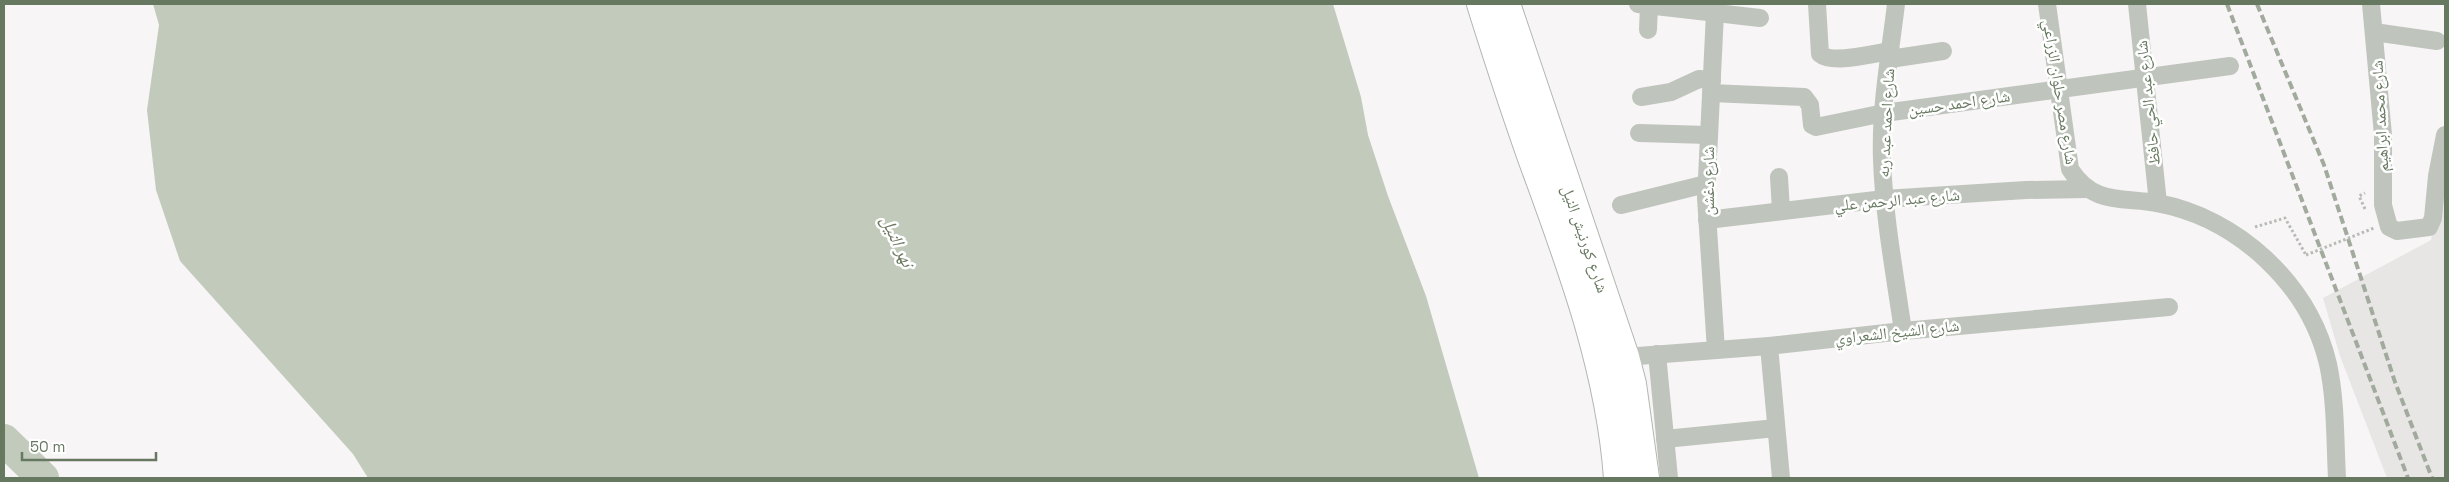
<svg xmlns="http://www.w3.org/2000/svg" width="2449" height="482" font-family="'Space Grotesk','Noto Naskh Arabic',sans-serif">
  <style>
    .built { fill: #e7e6e5 }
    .water { fill: #c2cabc }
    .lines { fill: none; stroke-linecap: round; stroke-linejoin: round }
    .river { stroke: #c2cabc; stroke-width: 32 }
    .trunk-casing { stroke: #b1b7af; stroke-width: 30 }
    .path { stroke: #b8bcb6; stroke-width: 3; stroke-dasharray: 2.5 2.5; stroke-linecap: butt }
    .minor { stroke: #bfc5bd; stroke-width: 18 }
    .trunk { stroke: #fff; stroke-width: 28 }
    .rail { stroke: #a1aa9d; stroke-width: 4; stroke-dasharray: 8 4; stroke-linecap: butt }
    .path-bridge { stroke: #b8bcb6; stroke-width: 3; stroke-dasharray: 2.5 2.5; stroke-linecap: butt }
    .labels { text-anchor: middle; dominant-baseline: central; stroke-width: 5; stroke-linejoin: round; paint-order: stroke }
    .street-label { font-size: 16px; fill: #677860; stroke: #fff }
    .water-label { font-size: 18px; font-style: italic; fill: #6b7860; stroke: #fff }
  </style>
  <rect width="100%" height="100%" fill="#f8f5f7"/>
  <polygon class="built" points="2445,173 2445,478 2387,478 2340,356 2323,298 2431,240"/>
  <polygon class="water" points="153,4 1333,4 1361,97 1368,135 1388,196 1426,296 1479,478 368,478 353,454 180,261 156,190 147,110 159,25"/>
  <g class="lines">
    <polyline class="river" points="4,440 43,478"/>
    <g class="trunk-casing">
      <g id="trunk">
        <path d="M1481,4C1497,55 1514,107 1532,158C1570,262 1610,367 1618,478"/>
        <polyline points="1506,4 1625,357 1632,384 1645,478"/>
      </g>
    </g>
    <g class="path">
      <polyline points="2365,209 2359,196 2365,193"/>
      <polyline points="2255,227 2285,218 2306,255"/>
    </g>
    <g class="minor">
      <polyline points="1638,4 1760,18"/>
      <path d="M1817,4L1820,54C1833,65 1874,53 1891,51"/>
      <path d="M1896,4C1890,55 1880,108 1882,160C1884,217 1895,275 1903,331"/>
      <path d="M2047,4L2070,169C2093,205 2121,197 2157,203C2238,218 2309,284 2328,364C2336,401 2335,441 2337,478"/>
      <polyline points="2137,4 2158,203"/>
      <polyline points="2371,4 2383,135 2383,205 2389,227 2397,231 2429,227 2433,218 2437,176 2445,135"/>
      <polyline points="1715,13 1706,198 1716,350"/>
      <polyline points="1648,30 1649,5"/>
      <polyline points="2374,32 2437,41"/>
      <polyline points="1890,59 1943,51"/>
      <polyline points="1711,93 1804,97 1810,105 1812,125 1816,127 1884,113 2230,66"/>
      <polyline points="1641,97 1671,92 1699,79 1712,80"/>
      <polyline points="1639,133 1708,135"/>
      <polyline points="1779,177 1781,211"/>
      <polyline points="1621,205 1706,184"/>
      <polyline points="1707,220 1884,199 2026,190 2087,189"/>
      <polyline points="1769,346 1781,478"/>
      <polyline points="1657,354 1669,478"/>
      <polyline points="1625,357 1769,346 1903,331 2169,307"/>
      <polyline points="1665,439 1776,428"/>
    </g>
    <use href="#trunk" class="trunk"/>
    <g class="rail">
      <polyline points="2227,4 2408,478"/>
      <polyline points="2257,4 2324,165 2395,382 2432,478"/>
    </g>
    <polyline class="path-bridge" points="2306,255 2374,228"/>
  </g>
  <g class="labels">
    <g class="street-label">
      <text transform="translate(2060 92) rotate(81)">شارع مصر حلوان الزراعي</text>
      <text transform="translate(1959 103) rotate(-8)">شارع احمد حسين</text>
      <text transform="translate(2148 103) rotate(-96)">شارع عبد الحي حافظ</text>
      <text transform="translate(2380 116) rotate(-93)">شارع محمد ابراهيم</text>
      <text transform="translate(1886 123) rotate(-87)">شارع احمد عبد ربه</text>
      <text transform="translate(1708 181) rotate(-90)">شارع دغشن</text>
      <text transform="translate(1897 200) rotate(-5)">شارع عبد الرحمن علي</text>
      <text transform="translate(1585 239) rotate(71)">شارع كورنيش النيل</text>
      <text transform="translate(1897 332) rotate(-6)">شارع الشيخ الشعراوي</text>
    </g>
    <g class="water-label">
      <text transform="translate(898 241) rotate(65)">نهر النيل</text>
    </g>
  </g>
  <rect width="2449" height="482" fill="none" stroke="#677860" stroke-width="10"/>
  <path d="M22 452v8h134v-8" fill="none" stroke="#677860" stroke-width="2.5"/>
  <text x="30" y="452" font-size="15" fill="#677860" stroke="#ffffff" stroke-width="4" paint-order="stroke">50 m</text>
</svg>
